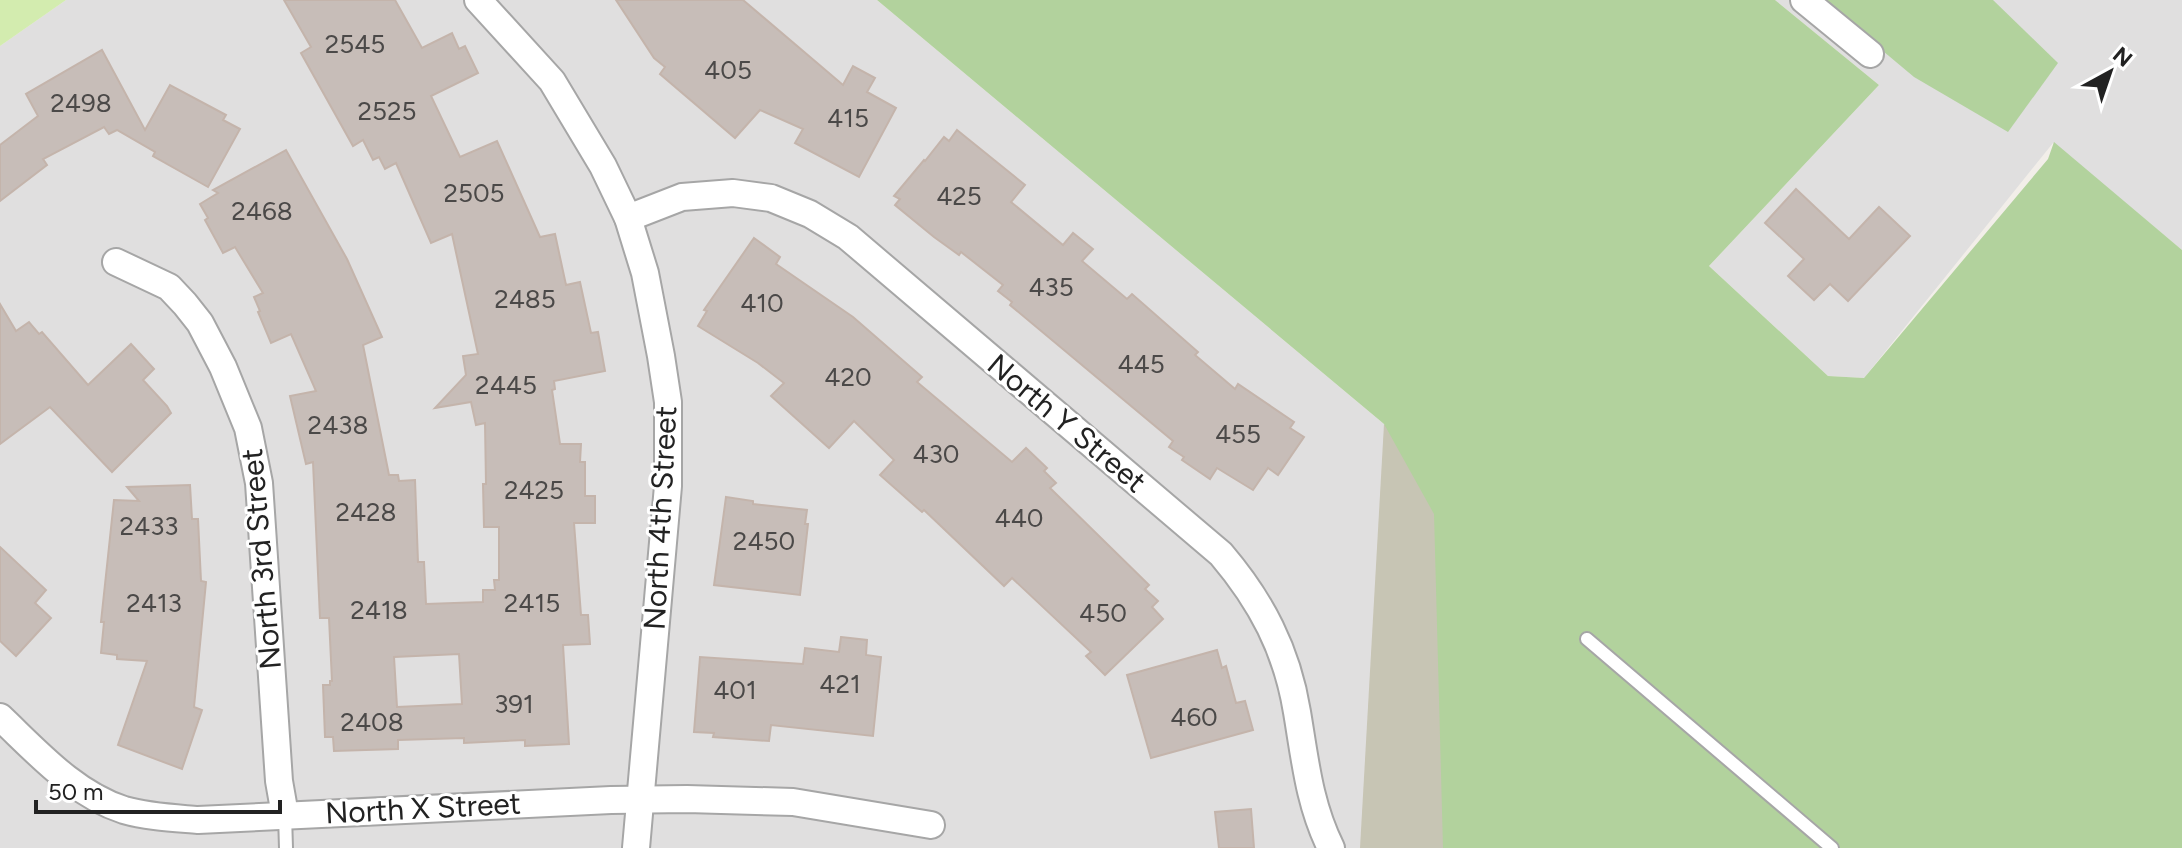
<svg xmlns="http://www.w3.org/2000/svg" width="2182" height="848" font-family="Figtree,sans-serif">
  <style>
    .residential { fill: #e0dfdf }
    .construction { fill: #c7c5b4 }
    .grass { fill: #d3ecaf }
    .forest { fill: #b2d29d }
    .building { fill: #c7bdb8; stroke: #c4b4ab; stroke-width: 2; fill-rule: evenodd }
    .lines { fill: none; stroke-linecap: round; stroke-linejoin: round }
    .lane-casing { stroke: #a6a6a6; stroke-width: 16 }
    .street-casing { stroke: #a6a6a6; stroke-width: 30 }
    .lane { stroke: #fff; stroke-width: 12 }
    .street { stroke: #fff; stroke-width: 26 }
    .labels { text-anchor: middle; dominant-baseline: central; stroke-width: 6; stroke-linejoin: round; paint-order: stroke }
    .number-label { font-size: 26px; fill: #4b4948 }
    .street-label { font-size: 30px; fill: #222; stroke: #fff }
  </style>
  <rect width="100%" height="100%" fill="#f2eee9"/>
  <g class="residential">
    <polygon points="66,0 877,0 1384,424 1443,848 0,848 0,46"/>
    <polygon points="1775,0 2182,0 2182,250 2053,143 1864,378 1828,376 1709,266 1879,85"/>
  </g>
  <polygon class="construction" points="1384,424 1887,848 1360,848"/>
  <polygon class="grass" points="0,0 66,0 0,46"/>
  <g class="forest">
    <polygon points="877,0 1775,0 1879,85 1709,266 1828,376 1864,378 2048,159 2054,142 2182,250 2182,848 1443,848 1434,514 1384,424"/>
    <polygon points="1822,0 1993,0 2058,63 2008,132 1914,77"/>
  </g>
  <g class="building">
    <path d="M284,0H395L422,48L452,33L459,49L465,46L478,73L431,96L460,157L497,141L540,237L555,234L566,285L580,282L591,333L598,332L605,371L554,381L555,389L552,390L560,444H581L580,462H585V496H595V523H574L581,615H588L590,644L563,645L569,744L525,746V740L464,743V738L398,740V749L334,751L333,737H325L323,685H330V681H332L329,618H320L313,462L306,464L290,396L316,391L291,334L271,343L258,312L260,311L254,297L263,293L235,247L223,253L205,220L208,218L200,204L218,193L213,190L286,150L347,259L382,337L363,345L389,475H398L399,481L415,480L418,562H424L426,604L483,602V590H495L494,580H499V527H484L483,484H486L485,423L476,425L471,402L435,408L466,375L463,356L478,354L452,234L431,243L396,163L385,169L379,157L373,160L363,140L353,146L301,53L311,47ZM459,654L462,704L397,707L394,657Z"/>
    <polygon points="616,0 743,0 843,85 853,66 875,78 867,92 896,108 859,177 795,143 803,129 760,110 735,138 660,74 665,67 654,58"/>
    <polygon points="102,50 145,130 170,85 226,115 223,120 240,129 208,187 153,156 155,152 117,130 109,134 104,127 43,159 47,165 0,201 0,145 38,116 26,94"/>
    <polygon points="957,130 1025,185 1011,202 1063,245 1073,233 1093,249 1082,261 1127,299 1132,294 1198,352 1195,355 1235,389 1238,384 1294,422 1290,428 1304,437 1278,475 1268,468 1253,490 1217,468 1210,479 1182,460 1184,457 1169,447 1173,441 1010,305 1012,302 998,291 1003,285 961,252 959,255 934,237 895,205 900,199 894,196 924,160 925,161 944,137 949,141"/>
    <polygon points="1796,189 1849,239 1879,207 1910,236 1848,301 1830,284 1814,300 1788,276 1804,259 1765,223"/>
    <polygon points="754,238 780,257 776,264 853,317 922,377 917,382 1012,462 1026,448 1047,468 1044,471 1056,483 1050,488 1149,585 1145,589 1158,601 1152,607 1163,619 1105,675 1086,656 1091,652 1012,578 1004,586 924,510 922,512 880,475 894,460 854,421 829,448 771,396 784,383 758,363 698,326 707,311 704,310"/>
    <polygon points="0,304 16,331 29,322 39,334 42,332 88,385 131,344 154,369 143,380 167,406 171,413 112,472 50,407 0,444"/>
    <polygon points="190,485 192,519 198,519 201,581 206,582 194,707 202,710 182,769 118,745 147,661 117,659 117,655 101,653 104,622 101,622 114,500 139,501 127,487"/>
    <polygon points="726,497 753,501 753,504 807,510 805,524 808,524 800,595 714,585"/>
    <polygon points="0,547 46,590 35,603 51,618 16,656 0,641"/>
    <polygon points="841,637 867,640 866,655 881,657 873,736 771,725 769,741 713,737 714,733 694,732 700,657 803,664 805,648 839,652"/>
    <polygon points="1217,650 1222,668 1226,666 1236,703 1245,701 1253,730 1151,758 1127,675"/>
    <polygon points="1251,809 1254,848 1219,848 1215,812"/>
  </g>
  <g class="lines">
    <g class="lane-casing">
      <g id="lane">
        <polyline points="1587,639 1832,848"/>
        <polyline points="285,815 286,848"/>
      </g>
    </g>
    <g class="street-casing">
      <g id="street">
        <polyline points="478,0 552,81 603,166 628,218 645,273 661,356 668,402 668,486 636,848"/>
        <polyline points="1804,0 1870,54"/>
        <path d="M628,218L682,197L733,193L771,198L810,214L848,237L1221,554C1261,601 1287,650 1297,712C1305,759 1309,804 1331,848"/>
        <polyline points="116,262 169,287 185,304 200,323 223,367 248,428 259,483 279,781 285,815"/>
        <path d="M0,717C37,752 74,794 124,810C148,817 174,818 198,820L611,800L687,799L793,802L931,825"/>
      </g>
    </g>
    <use href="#lane" class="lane"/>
    <use href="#street" class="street"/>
  </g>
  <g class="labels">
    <g class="number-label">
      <text x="355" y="44">2545</text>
      <text x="728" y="70">405</text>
      <text x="81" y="103">2498</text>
      <text x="387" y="111">2525</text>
      <text x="848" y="118">415</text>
      <text x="474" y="193">2505</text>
      <text x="959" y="196">425</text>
      <text x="262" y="211">2468</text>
      <text x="1051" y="287">435</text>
      <text x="525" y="299">2485</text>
      <text x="762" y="303">410</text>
      <text x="1141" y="364">445</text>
      <text x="848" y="377">420</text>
      <text x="506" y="385">2445</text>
      <text x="338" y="425">2438</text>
      <text x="1238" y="434">455</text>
      <text x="936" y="454">430</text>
      <text x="534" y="490">2425</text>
      <text x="366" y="512">2428</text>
      <text x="1019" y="518">440</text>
      <text x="149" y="526">2433</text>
      <text x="764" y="541">2450</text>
      <text x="154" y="603">2413</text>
      <text x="532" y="603">2415</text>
      <text x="379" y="610">2418</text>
      <text x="1103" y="613">450</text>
      <text x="840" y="684">421</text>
      <text x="735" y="690">401</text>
      <text x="514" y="704">391</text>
      <text x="1194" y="717">460</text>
      <text x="372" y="722">2408</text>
    </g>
    <g class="street-label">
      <text transform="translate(1067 423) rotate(40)">North Y Street</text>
      <text transform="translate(660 518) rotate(-87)">North 4th Street</text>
      <text transform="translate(261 559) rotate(-95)">North 3rd Street</text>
      <text transform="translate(423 808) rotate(-3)">North X Street</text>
    </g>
  </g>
  <g transform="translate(2110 72) rotate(40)" stroke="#ffffff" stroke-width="6" paint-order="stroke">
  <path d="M0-6L14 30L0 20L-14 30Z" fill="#222222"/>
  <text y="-12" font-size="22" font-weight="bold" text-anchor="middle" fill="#222222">N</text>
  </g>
  <path d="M36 800v12h244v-12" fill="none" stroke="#222222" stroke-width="4"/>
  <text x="48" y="800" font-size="24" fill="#222222" stroke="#ffffff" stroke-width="6" paint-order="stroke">50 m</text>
</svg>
